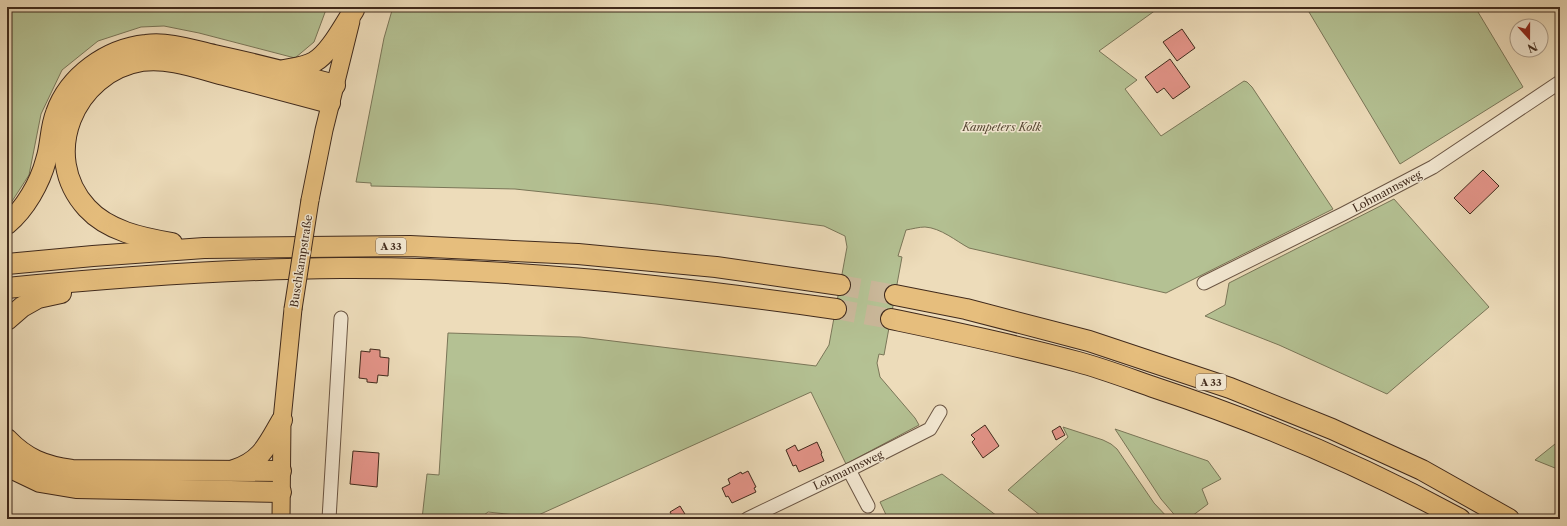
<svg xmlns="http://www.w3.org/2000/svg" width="1567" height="526" font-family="'Libre Caslon Text',serif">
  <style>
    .green { fill: #b4c193; stroke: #7a7658 }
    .building { fill: #e49489; stroke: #402a1c }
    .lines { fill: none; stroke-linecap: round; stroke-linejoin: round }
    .highway-tunnel { stroke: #cab89a; stroke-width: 20; stroke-dasharray: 20 10; stroke-linecap: butt }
    .minor-casing { stroke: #6b5644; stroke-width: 15 }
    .major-casing { stroke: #402a1c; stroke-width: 19 }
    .highway-casing { stroke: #402a1c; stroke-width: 22 }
    .minor { stroke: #f3e8d2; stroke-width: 13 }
    .major { stroke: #e6be7d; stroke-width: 17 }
    .highway { stroke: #e6be7d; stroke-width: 20 }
    .major-bridge-casing { stroke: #402a1c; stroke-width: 19; stroke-linecap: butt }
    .major-bridge { stroke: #e6be7d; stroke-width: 17 }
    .labels { text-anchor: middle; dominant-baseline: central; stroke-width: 3; stroke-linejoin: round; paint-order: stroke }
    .shield { fill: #f3e8d2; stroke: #766353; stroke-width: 1 }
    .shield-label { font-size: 10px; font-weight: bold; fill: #402a1c }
    .park-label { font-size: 11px; font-style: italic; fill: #574834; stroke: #f3e8d2 }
    .street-label { font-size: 11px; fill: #402a1c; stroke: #f3e8d2 }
  </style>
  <rect width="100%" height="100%" fill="#eddcba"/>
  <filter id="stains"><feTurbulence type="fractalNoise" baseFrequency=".005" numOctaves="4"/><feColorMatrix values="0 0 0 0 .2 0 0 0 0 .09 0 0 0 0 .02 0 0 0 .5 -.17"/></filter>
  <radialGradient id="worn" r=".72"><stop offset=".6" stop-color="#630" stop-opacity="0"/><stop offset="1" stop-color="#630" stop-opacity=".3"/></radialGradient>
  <g class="green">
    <polygon points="7,7 327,7 314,42 295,58 199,33 164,26 141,27 98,41 62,70 41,114 29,175 7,209"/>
    <path d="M393,7H1160L1099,51L1137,80L1125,89L1161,136L1244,81L1247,82L1252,87L1333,209L1166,293L969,248C956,241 941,228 925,227C919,227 912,229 906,230L898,256L902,257L884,355L879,354L877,363L880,377L915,418L919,425L846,464L811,392L534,517L488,512L479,519H422L427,474L439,475L448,333L580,337L816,366L829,345L847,247L845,236L824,226L656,204L515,189L371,186V183L356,182L384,38Z"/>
    <polygon points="1306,7 1475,7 1523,87 1400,164"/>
    <polygon points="1394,199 1489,307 1387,394 1279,345 1205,316 1225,305 1229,283"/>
    <polygon points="1063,427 1103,440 1111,444 1117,449 1154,503 1169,519 1045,519 1008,490 1068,437"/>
    <polygon points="1115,429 1208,461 1221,479 1202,489 1208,504 1188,519 1178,519 1161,499"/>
    <polygon points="1560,440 1560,470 1535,460"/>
    <polygon points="942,474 997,516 1002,519 888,519 880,502"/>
  </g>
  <g class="building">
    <polygon points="1182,29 1195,48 1177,61 1163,42"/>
    <polygon points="1170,59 1190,87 1173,99 1164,88 1157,93 1145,77"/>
    <polygon points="1483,170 1499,186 1470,214 1454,198"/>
    <polygon points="370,349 380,350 380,357 389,358 388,376 378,375 377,383 367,382 367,379 359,378 361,351 370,352"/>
    <polygon points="985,425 999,446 983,458 972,442 975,439 971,435"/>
    <polygon points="1060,426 1065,435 1056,440 1052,431"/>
    <polygon points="817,442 822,453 821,454 824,461 799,472 796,465 793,466 786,450 795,445 798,451"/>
    <polygon points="353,451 379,453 377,487 350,484"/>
    <polygon points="748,471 756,487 754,488 756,492 732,503 728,496 726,497 722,488 730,484 728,479 741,472 742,474"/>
    <polygon points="680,506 688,519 674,519 670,512"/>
  </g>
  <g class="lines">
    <g class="highway-tunnel">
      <polyline points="840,285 895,295"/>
      <polyline points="836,309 891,319"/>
    </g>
    <g class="minor-casing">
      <g id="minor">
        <polyline points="1204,283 1343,214 1433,167 1560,82"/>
        <polyline points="849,470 868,506"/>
        <polyline points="329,519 341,318"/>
        <polyline points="747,519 849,470 930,429 940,412"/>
      </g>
    </g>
    <g class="major-casing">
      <g id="major">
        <polyline points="310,200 324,130 351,21"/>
        <polyline points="281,519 282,420 293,309"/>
      </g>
    </g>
    <g class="highway-casing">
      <g id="highway">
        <path d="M284,70C294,68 305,67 314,62C330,53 344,25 354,10"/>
        <path d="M7,224C25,209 40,183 46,160C51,145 50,128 56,113C69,76 107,49 146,45C169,42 192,50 214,55C255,64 295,74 335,85"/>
        <path d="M172,243C142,238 108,231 87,208C39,156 74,72 142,61C170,57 200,69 228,76C262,85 296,94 330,103"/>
        <polyline points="7,264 93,256 204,248 410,246 578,254 716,267 840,285"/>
        <path d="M7,288C118,277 229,269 341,268C507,267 672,286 836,309"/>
        <polyline points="895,295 966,309 1089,341 1230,388 1332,429 1422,470 1509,519"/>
        <path d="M891,319C953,332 1016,345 1078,362C1104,369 1130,379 1156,388C1262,423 1361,465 1460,519"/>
        <polyline points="7,320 22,307 38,298 61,293"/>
        <path d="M7,439C26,459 44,466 72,470L281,471"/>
        <polyline points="7,463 17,471 40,482 76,488 281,492"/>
        <path d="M234,470C262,461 268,444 282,420"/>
      </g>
    </g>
    <use href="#minor" class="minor"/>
    <use href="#major" class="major"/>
    <use href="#highway" class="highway"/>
    <g class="major-bridge-casing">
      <polyline id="major-bridge" points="293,309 310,200"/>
    </g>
    <use href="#major-bridge" class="major-bridge"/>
  </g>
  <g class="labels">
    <g class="shield">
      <rect x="376" y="238" width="30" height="16" rx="3"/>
      <rect x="1196" y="374" width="30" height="16" rx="3"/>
    </g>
    <g class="shield-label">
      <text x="391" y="246">A 33</text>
      <text x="1211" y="382">A 33</text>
    </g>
    <g class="park-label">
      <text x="1002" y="127">Kampeters Kolk</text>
    </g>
    <g class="street-label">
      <text transform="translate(1387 191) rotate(-28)">Lohmannsweg</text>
      <text transform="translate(301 261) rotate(-81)">Buschkampstraße</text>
      <text transform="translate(848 470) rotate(-26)">Lohmannsweg</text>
    </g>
  </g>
  <rect width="1567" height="526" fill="none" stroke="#eddcba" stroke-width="24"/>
  <rect x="8" y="8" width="1551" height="510" fill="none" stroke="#402a1c" stroke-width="2"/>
  <rect x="12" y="12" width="1543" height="502" fill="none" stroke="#402a1c"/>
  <g transform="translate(1529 38) rotate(159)"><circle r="19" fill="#f3e8d2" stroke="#ab9c89"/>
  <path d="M0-3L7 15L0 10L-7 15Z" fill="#8f2418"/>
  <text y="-6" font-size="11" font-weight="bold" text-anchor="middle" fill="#402a1c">N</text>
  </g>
  <rect width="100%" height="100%" filter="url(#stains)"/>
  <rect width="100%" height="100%" fill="url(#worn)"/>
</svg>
